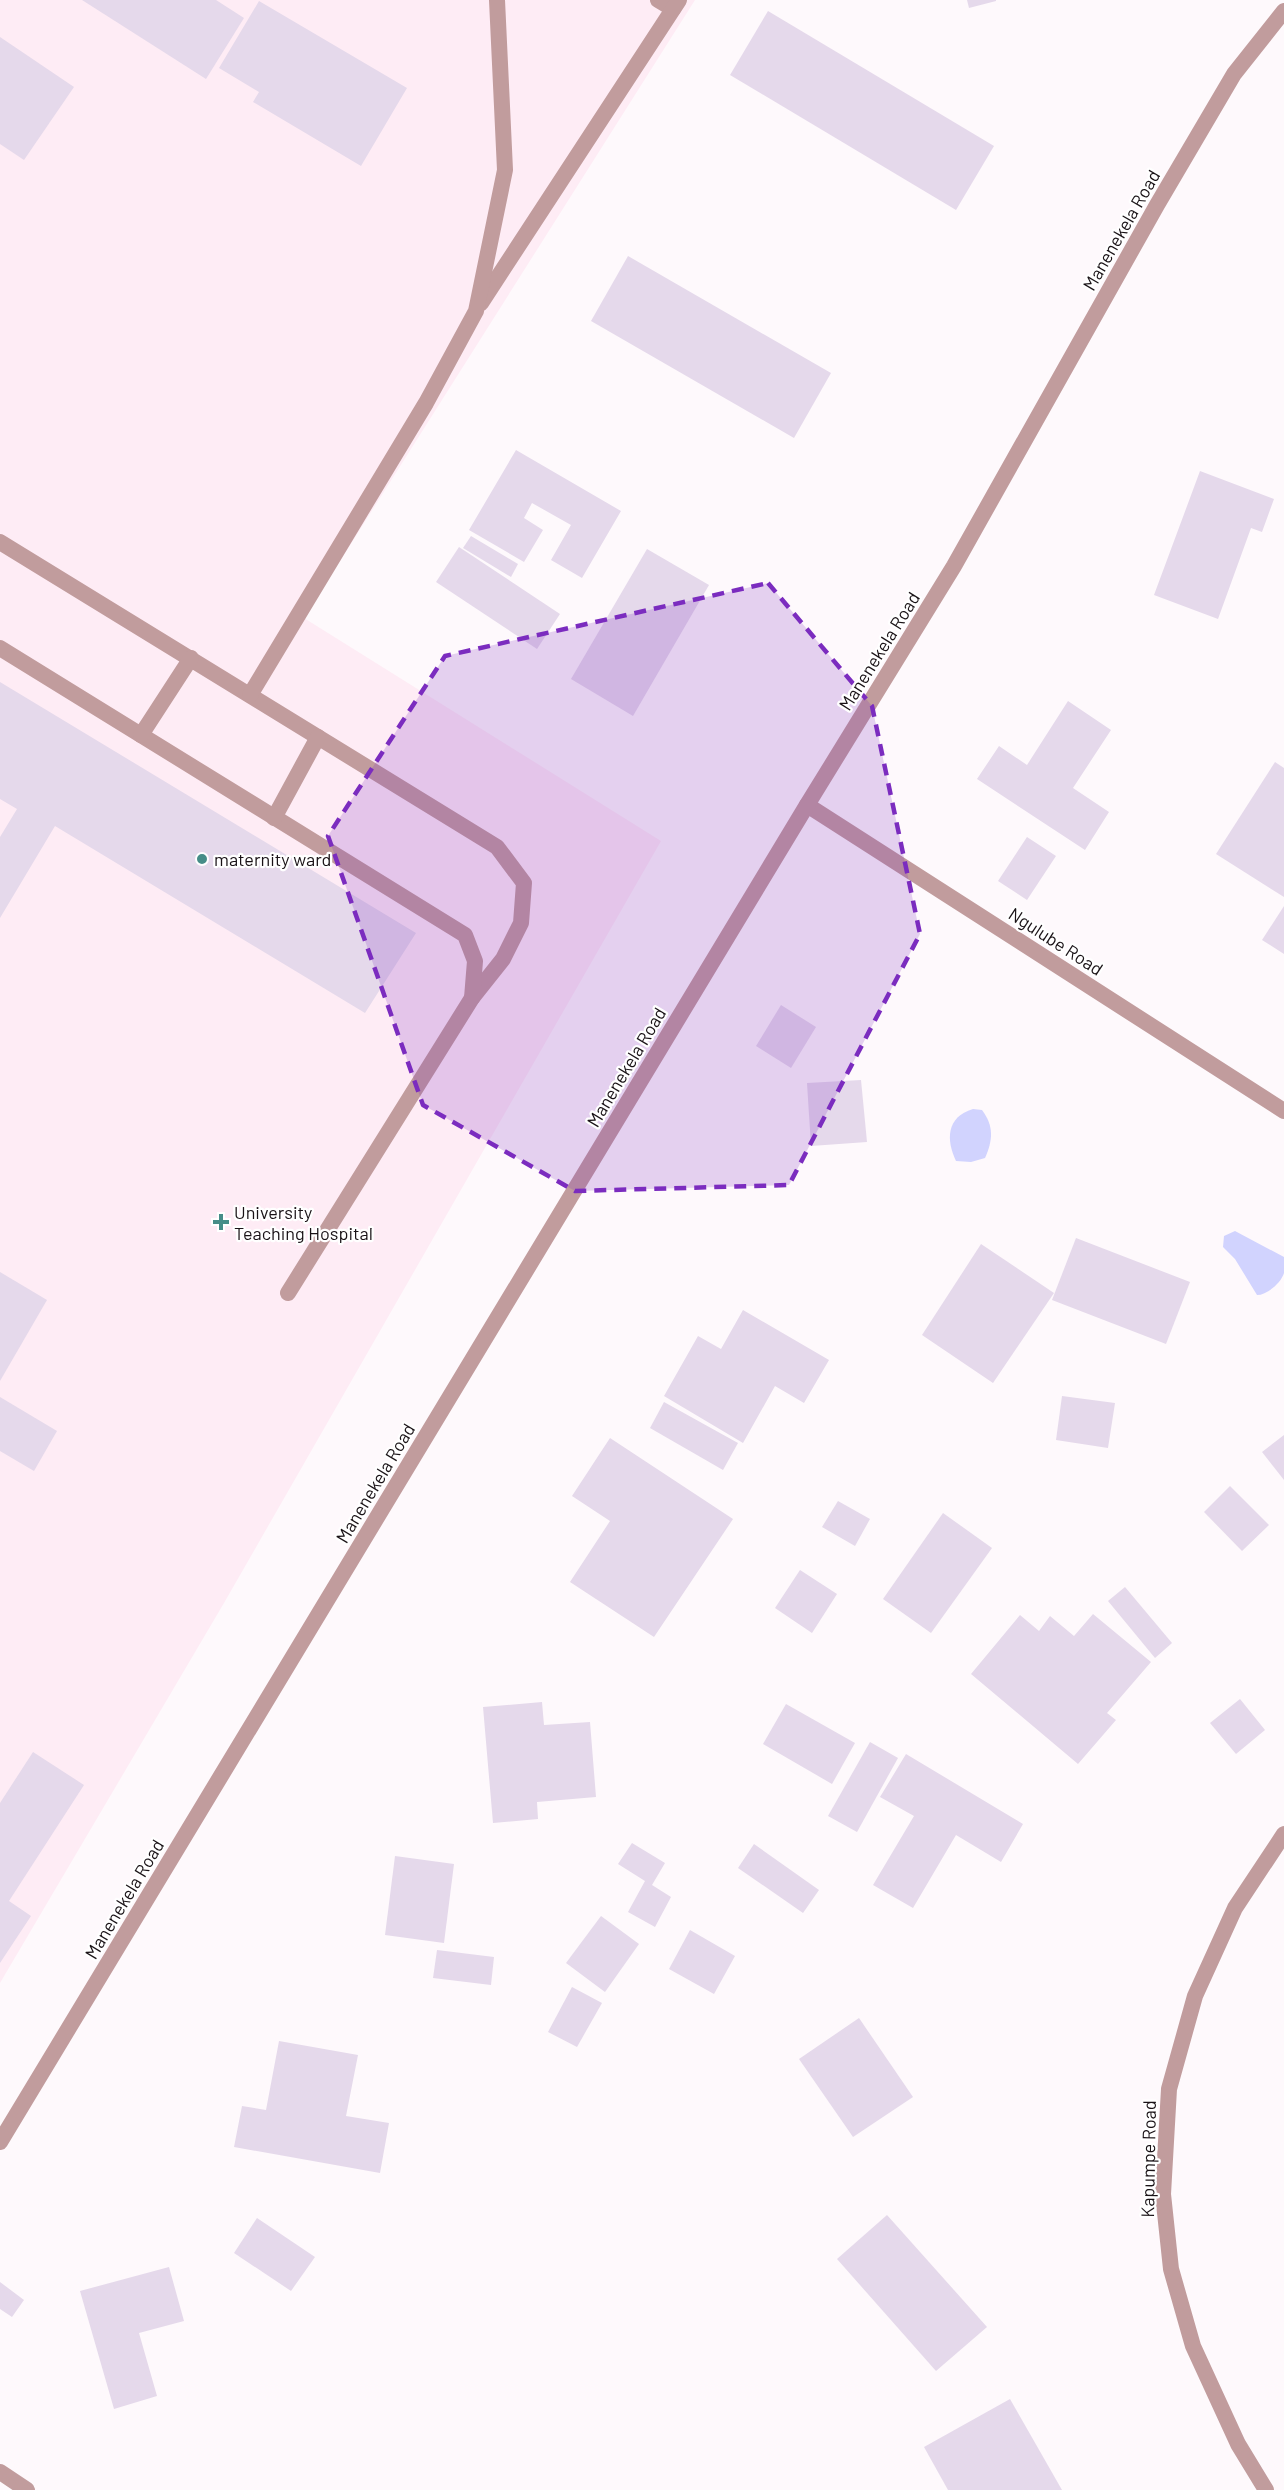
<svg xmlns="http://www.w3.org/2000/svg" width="1284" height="2490" font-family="Barlow,sans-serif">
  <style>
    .built { fill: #feecf5 }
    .water { fill: #d1d3fe }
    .building { fill: #e5d9eb }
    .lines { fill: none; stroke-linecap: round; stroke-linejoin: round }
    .service { stroke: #c19c9d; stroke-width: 16 }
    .minor { stroke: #c19c9d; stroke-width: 16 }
    .marked { fill: #7b2cbf; fill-opacity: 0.2; stroke: #7b2cbf; stroke-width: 4.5; stroke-dasharray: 12 8; stroke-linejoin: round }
    .poi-dot { fill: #468d88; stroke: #fff; stroke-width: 2 }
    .labels { text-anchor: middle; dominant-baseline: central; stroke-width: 4.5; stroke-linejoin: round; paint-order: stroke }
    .street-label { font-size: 18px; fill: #191216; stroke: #fff }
    .poi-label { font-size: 18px; fill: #191216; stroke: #fff; text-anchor: start }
  </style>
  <rect width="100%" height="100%" fill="#fef9fc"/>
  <polygon class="built" points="0,0 695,0 304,618 661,841 224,1603 0,1983"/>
  <g class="water">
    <path d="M973,1109L982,1110C994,1126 993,1140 985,1158L971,1162L956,1161C946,1140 946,1117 973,1109Z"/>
    <path d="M1235,1231L1284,1257C1284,1261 1284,1268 1284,1273C1281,1283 1267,1295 1257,1295L1235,1259L1223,1247L1224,1236Z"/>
  </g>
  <g class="building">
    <polygon points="82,0 216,0 244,18 206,79"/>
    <polygon points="967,0 996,0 996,1 969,8"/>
    <polygon points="259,1 407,88 361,166 253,102 259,92 219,68"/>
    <polygon points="768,11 994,146 956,210 730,75"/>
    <polygon points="0,37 74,87 24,160 0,144"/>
    <polygon points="628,256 831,373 794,438 591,321"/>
    <polygon points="516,450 621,511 582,578 551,560 571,525 532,503 524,518 543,530 524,562 469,530"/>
    <polygon points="1200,471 1274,499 1262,532 1251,528 1218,619 1154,595"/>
    <polygon points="471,536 518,564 511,577 463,548"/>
    <polygon points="459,547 560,614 537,649 436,582"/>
    <polygon points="647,549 709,585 633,716 571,679"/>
    <polygon points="0,682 416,933 365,1013 55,826 0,918 0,837 17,809 0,799"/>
    <polygon points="1068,701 1111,730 1073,788 1109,812 1085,850 977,779 999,746 1027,765"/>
    <polygon points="1275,762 1284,768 1284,897 1216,854"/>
    <polygon points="1027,837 1056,856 1027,900 998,881"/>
    <polygon points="1284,906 1284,954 1262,940"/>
    <polygon points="781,1005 816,1027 791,1068 756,1046"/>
    <polygon points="861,1080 867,1142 811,1146 807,1083"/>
    <polygon points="1076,1238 1190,1282 1166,1344 1052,1300"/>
    <polygon points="981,1244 1054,1293 993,1383 922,1335"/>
    <polygon points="0,1272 47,1300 0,1381"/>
    <polygon points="743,1310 829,1360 804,1403 775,1386 743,1443 664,1396 698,1336 721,1349"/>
    <polygon points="1062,1396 1115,1403 1108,1448 1056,1440"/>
    <polygon points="0,1397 57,1431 34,1471 0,1451"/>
    <polygon points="664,1402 738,1443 723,1470 650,1428"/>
    <polygon points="1284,1435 1284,1480 1262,1452"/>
    <polygon points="610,1438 733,1519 654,1637 570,1582 610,1521 572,1496"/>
    <polygon points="1230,1486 1269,1525 1242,1551 1204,1512"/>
    <polygon points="838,1501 870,1519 855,1546 822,1527"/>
    <polygon points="943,1513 992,1548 931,1633 883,1599"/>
    <polygon points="800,1570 837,1594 812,1633 775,1608"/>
    <polygon points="1125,1587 1172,1643 1155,1658 1108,1601"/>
    <polygon points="1093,1614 1151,1662 1107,1713 1116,1720 1078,1764 971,1674 1020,1615 1039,1631 1050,1616 1074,1636"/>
    <polygon points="1240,1699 1265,1730 1236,1754 1210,1723"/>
    <polygon points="542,1702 544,1725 590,1722 596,1797 537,1802 538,1819 493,1823 483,1707"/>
    <polygon points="786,1704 855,1743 832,1784 763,1744"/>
    <polygon points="870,1742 898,1758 857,1832 828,1816"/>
    <polygon points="33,1752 84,1785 9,1901 31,1916 0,1963 0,1803"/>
    <polygon points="906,1754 1023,1824 1001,1862 956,1835 913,1908 873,1885 914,1816 880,1797"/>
    <polygon points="632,1843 665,1863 652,1885 671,1897 655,1927 628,1912 645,1881 618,1864"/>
    <polygon points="754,1844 819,1890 803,1913 738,1868"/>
    <polygon points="395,1856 454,1864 444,1943 385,1935"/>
    <polygon points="601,1916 639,1944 605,1992 566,1963"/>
    <polygon points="690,1930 735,1956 714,1994 669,1969"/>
    <polygon points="437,1950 494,1957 491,1985 433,1978"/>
    <polygon points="572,1987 602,2003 577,2047 548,2032"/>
    <polygon points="859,2018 913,2097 853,2137 799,2059"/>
    <polygon points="279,2041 358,2055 346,2116 389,2123 380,2173 234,2147 242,2106 266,2110"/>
    <polygon points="887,2215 987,2327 936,2371 837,2259"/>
    <polygon points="257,2218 315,2257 291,2291 234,2253"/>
    <polygon points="169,2267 184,2321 139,2333 157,2396 114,2409 80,2291"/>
    <polygon points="0,2282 24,2300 12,2317 0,2309"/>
    <polygon points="1010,2399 1062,2490 948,2490 924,2447"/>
  </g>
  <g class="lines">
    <g class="service">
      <polyline points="658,0 673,9"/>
      <polyline points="481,303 679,0"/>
      <polyline points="0,542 497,847 524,883 521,923 503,959 472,998 288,1293"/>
      <polyline points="0,648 465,935 475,961 472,998"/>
      <polyline points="250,695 426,403 476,311 505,170 497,0"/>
      <polyline points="141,735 191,658"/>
      <polyline points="274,818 318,737"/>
    </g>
    <g class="minor">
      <polyline points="807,805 1284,1111"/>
      <polyline points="0,2142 807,805 954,566 1157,205 1234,74 1284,11"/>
      <polyline points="0,2472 27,2490"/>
      <polyline points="1266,2490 1238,2444 1193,2346 1171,2269 1163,2194 1169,2089 1195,1996 1235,1908 1284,1834"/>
    </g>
  </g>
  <path class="marked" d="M768,583L872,706L920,934L789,1185L575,1191L423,1105L328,836L445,656Z"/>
  <g class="poi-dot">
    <circle cx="202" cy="859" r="6"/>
    <path d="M218 1213h6v6h6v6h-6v6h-6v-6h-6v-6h6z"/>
  </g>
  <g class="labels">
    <g class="street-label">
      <text transform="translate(1121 230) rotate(-60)">Manenekela Road</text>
      <text transform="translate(879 651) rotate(-58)">Manenekela Road</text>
      <text transform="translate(1056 941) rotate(33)">Ngulube Road</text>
      <text transform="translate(626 1067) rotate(-59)">Manenekela Road</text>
      <text transform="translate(375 1483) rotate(-59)">Manenekela Road</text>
      <text transform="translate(124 1899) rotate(-59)">Manenekela Road</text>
      <text transform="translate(1148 2159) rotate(-89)">Kapumpe Road</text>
    </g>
    <g class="poi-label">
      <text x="214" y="859">maternity ward</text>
      <text x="234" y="1212">University<tspan x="234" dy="21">Teaching Hospital</tspan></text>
    </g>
  </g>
</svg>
